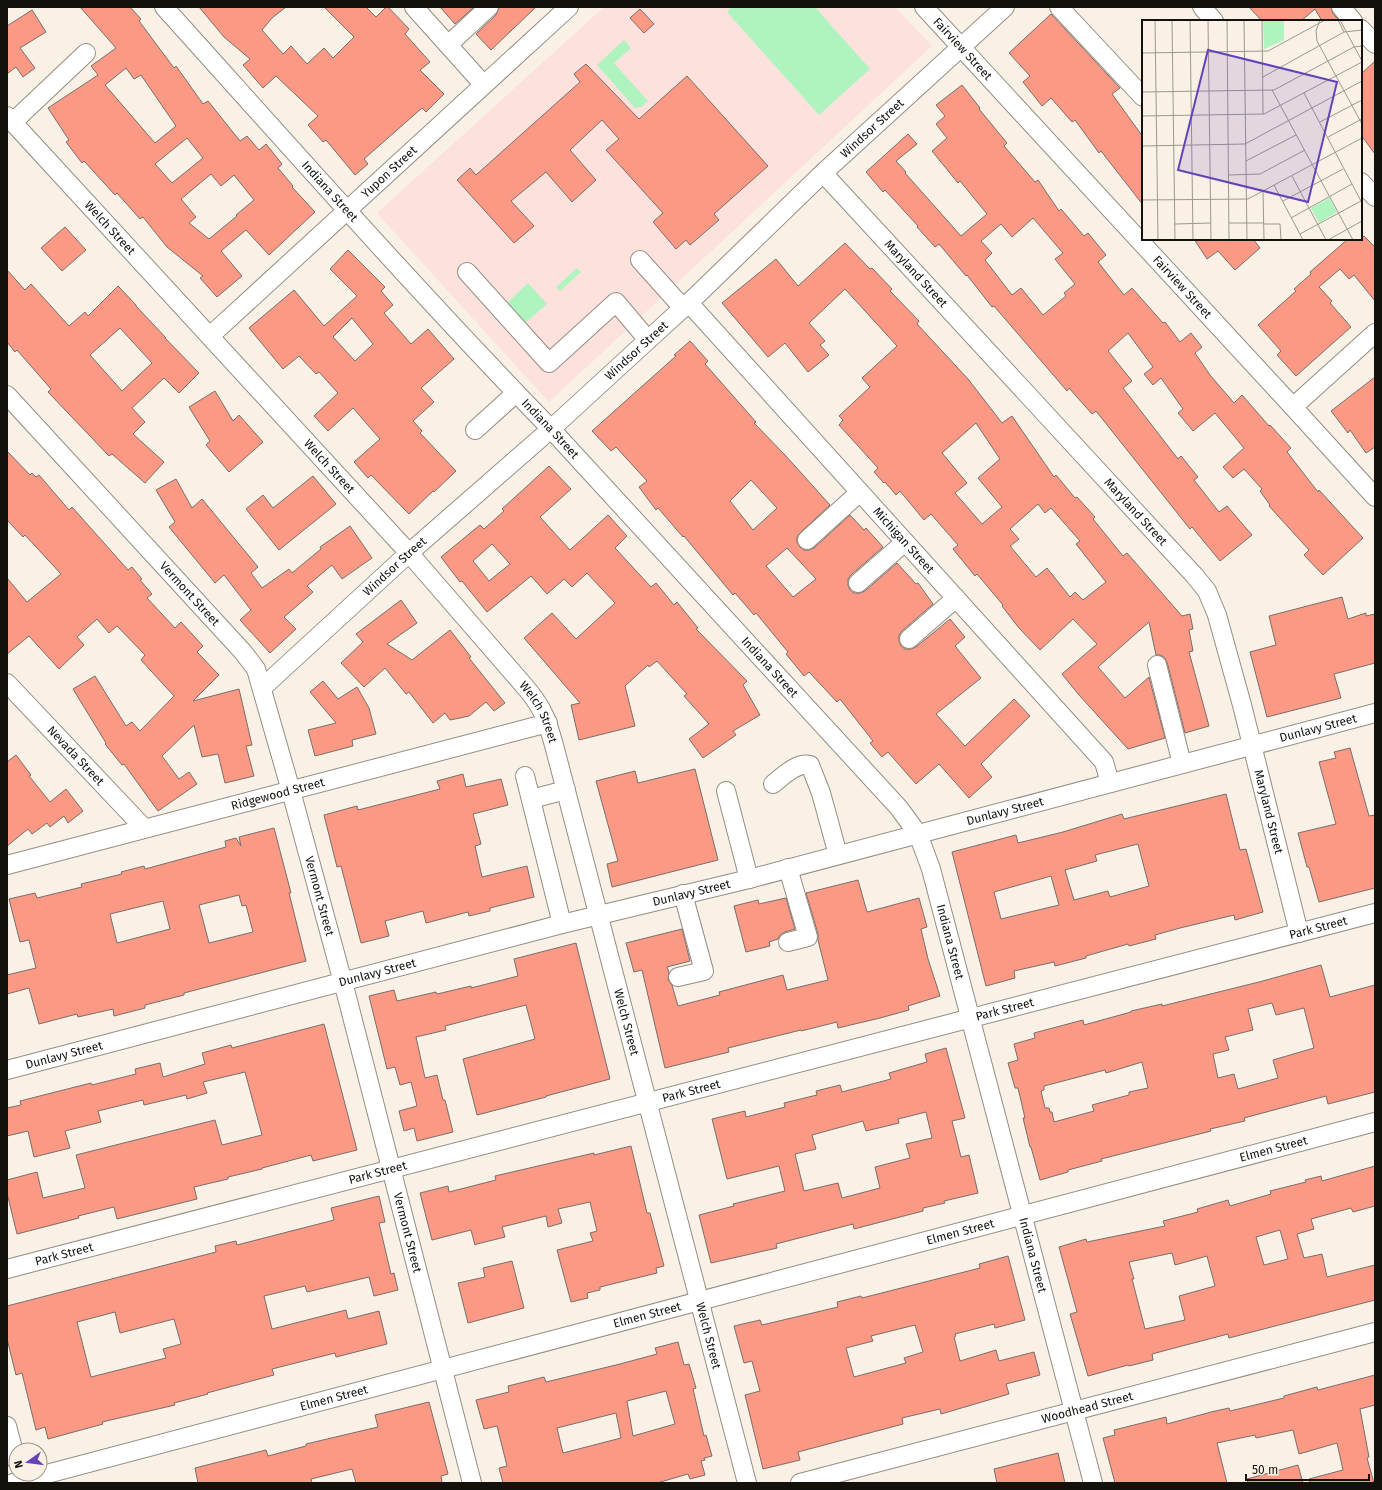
<svg xmlns="http://www.w3.org/2000/svg" width="1382" height="1490" font-family="'Fira Sans',sans-serif">
  <style>
    .education { fill: #fce1dd }
    .green { fill: #aff3bf }
    .building { fill: #fb9984; stroke: #7a6d6a; fill-rule: evenodd }
    .lines { fill: none; stroke-linecap: round; stroke-linejoin: round }
    .minor-casing { stroke: #958d83; stroke-width: 20 }
    .minor { stroke: #fff; stroke-width: 18 }
    .labels { text-anchor: middle; dominant-baseline: central; stroke-width: 4; stroke-linejoin: round; paint-order: stroke }
    .street-label { font-size: 12px; fill: #14110d; stroke: #f9f1e5 }
    .inset-road { fill: none; stroke: #9d978f; stroke-width: 1 }
    .view { fill: #6741ba; fill-opacity: 0.15; stroke: #6741ba; stroke-width: 2 }
    .inset-edge { fill: none; stroke: #14110d; stroke-width: 2 }
  </style>
  <rect width="100%" height="100%" fill="#f9f1e5"/>
  <polygon class="education" points="604,7 895,7 932,46 549,402 377,213"/>
  <g class="green">
    <polygon points="732,7 815,7 870,69 819,115 727,12"/>
    <polygon points="624,40 631,48 614,63 648,101 641,107 635,108 597,65"/>
    <polygon points="577,268 581,272 560,291 556,287"/>
    <polygon points="528,283 547,304 525,323 507,303"/>
  </g>
  <g class="building">
    <path d="M80,7H130L141,19L139,21L174,68L176,66L203,104L208,101L240,141L247,136L259,150L266,144L282,164L278,168L293,186L292,187L315,212L269,255L246,230L221,251L242,276L217,297L200,278L203,276L167,247L143,217L140,219L117,193L115,195L84,161L82,163L66,142L69,140L48,108L98,75L91,66L116,48ZM126,68L134,79L141,75L176,126L155,143L105,85ZM187,138L203,158L172,183L155,164ZM211,174L221,186L234,175L254,200L236,215L237,216L209,239L189,223L196,217L181,199Z"/>
    <polygon points="199,7 286,7 272,18 262,30 283,54 291,46 307,64 324,48 333,58 354,37 324,7 366,7 376,17 386,7 388,7 409,29 405,34 430,62 420,70 444,94 426,112 422,108 364,159 368,164 355,175 326,140 323,142 308,125 318,116 276,76 263,88 243,65 250,59 224,37"/>
    <polygon points="440,7 474,7 455,24"/>
    <polygon points="499,7 536,7 491,50 476,34 496,15"/>
    <polygon points="1249,7 1331,7 1333,14 1338,19 1335,21 1322,21 1315,9 1301,21 1262,21"/>
    <polygon points="640,9 654,24 644,33 630,18"/>
    <polygon points="32,10 46,32 20,48 35,68 23,77 16,67 7,74 7,26"/>
    <polygon points="1051,14 1120,88 1112,94 1143,137 1143,205 1101,151 1099,153 1075,120 1072,122 1051,98 1042,106 1023,82 1030,76 1009,53"/>
    <polygon points="1375,61 1375,154 1361,135 1361,74"/>
    <polygon points="586,64 639,119 687,76 768,166 714,214 719,220 690,245 686,240 676,249 653,222 663,213 606,150 619,139 602,120 570,150 596,180 572,202 546,172 511,201 534,226 514,243 457,180 470,168 476,175 580,82 574,74"/>
    <path d="M962,85L980,108L979,109L1007,143L1004,146L1035,182L1038,180L1059,211L1061,209L1084,236L1088,233L1106,255L1098,262L1124,295L1132,288L1163,323L1165,322L1180,342L1191,333L1202,347L1195,353L1210,375L1234,403L1242,395L1269,426L1270,425L1291,448L1287,452L1318,492L1319,490L1363,538L1323,575L1304,555L1309,550L1269,506L1270,505L1260,491L1262,489L1244,469L1233,478L1223,467L1244,448L1215,413L1193,431L1178,413L1183,409L1161,378L1153,385L1144,374L1153,367L1128,333L1108,351L1132,381L1123,388L1178,459L1181,456L1198,477L1194,480L1219,512L1227,506L1252,535L1220,561L1192,527L1190,529L1096,411L1092,414L1069,388L1067,391L994,306L992,307L967,275L966,276L939,244L935,247L917,227L918,226L885,190L883,192L866,172L908,134L917,144L896,161L906,172L905,173L961,236L987,214L960,181L958,183L932,151L947,138L936,124L945,116L936,105ZM1033,218L1063,253L1055,259L1075,284L1064,293L1066,296L1043,315L1021,288L1012,295L985,260L992,253L981,241L1001,224L1012,237Z"/>
    <polygon points="65,227 86,250 62,271 41,248"/>
    <polygon points="1364,236 1375,247 1375,301 1354,275 1349,279 1340,269 1319,287 1332,301 1330,303 1351,327 1296,376 1277,355 1281,351 1258,325 1296,291 1294,289 1311,274 1310,272 1348,239 1361,239"/>
    <polygon points="1194,239 1253,239 1260,248 1235,270 1218,251 1207,259"/>
    <path d="M845,243L870,269L872,268L892,289L890,291L919,321L917,324L968,379L1002,423L1012,416L1054,477L1056,475L1075,498L1077,497L1095,517L1093,519L1123,556L1127,553L1182,616L1190,614L1193,629L1189,630L1193,651L1189,652L1209,726L1185,733L1167,662L1164,657L1160,655H1156L1149,622L1098,667L1125,698L1149,677L1165,738L1128,749L1079,695L1062,674L1097,644L1073,619L1040,650L1019,628L1002,606L1003,605L977,574L975,576L953,549L958,545L931,514L924,520L900,491L896,495L885,482L884,483L874,472L878,468L839,425L843,420L839,416L870,387L862,378L897,346L845,289L809,323L825,341L820,345L829,355L808,372L785,343L768,357L722,303L776,259L798,286ZM976,423L1000,459L978,478L1002,507L982,524L955,493L967,483L942,453ZM1038,504L1045,513L1051,508L1080,541L1076,544L1106,582L1083,600L1075,592L1070,597L1047,568L1036,577L1010,546L1019,539L1010,529Z"/>
    <path d="M348,250L385,287L381,291L393,305L384,313L411,344L428,329L454,359L421,388L434,402L413,421L422,431L420,433L456,471L434,492L433,491L409,514L371,475L368,478L354,462L380,439L353,408L328,431L314,416L338,393L319,372L316,374L299,356L283,369L249,328L294,290L324,326L357,296L330,269ZM352,318L373,344L355,361L333,337Z"/>
    <path d="M7,270L25,290L31,284L69,326L85,312L88,316L118,286L136,305V306L166,338H165L199,373L179,393L164,378L132,408L145,422L133,434L164,462L145,483L112,454L109,456L48,392L51,389L17,350L15,352L7,342ZM120,328L152,363L122,391L90,355Z"/>
    <path d="M690,341L708,361L705,364L756,422L754,423L785,455L830,505L800,533L797,537V542L800,547L804,550H809L814,548L850,515L864,530L866,528L883,547L851,575L848,579V585L850,590L854,593H860L865,591L897,563L916,584L918,583L933,604L902,631L899,635V641L901,646L905,649H911L916,647L950,619L965,637L955,646L981,678L936,714L965,746L1014,699L1030,716L981,764L992,777L969,798L939,764L916,784L888,752L882,757L870,743L873,741L840,699L837,702L809,672L804,676L786,654L788,652L756,613L754,615L735,593L733,595L684,536L683,537L658,508L656,510L639,487L647,481L616,447L611,451L592,431L676,356L674,355ZM751,480L777,508L753,530L730,501ZM787,548L816,579L793,597L766,566Z"/>
    <polygon points="1375,377 1375,447 1366,453 1350,430 1348,433 1331,411"/>
    <polygon points="215,391 233,421 239,415 263,442 229,472 206,445 210,441 189,407"/>
    <polygon points="7,451 30,475 32,473 36,477 39,475 69,510 72,507 128,570 132,567 142,579 140,580 152,594 147,598 175,628 181,622 203,646 197,652 219,675 193,701 239,689 252,745 246,746 254,776 225,783 218,754 202,757 194,725 162,756 179,779 189,772 197,784 158,811 124,764 122,765 105,744 106,743 73,689 95,676 126,726 132,722 140,731 174,696 141,660 145,655 117,626 109,633 97,619 77,637 84,645 59,669 29,636 7,654 7,578 27,602 61,574 25,535 23,537 7,520"/>
    <path d="M549,466L571,489L540,517L570,550L608,515L627,536L615,548L651,587L656,583L674,605L677,602L698,628L696,629L747,681L743,685L760,715L733,731L736,735L703,758L689,739L709,724L684,696L687,694L657,661L649,667L648,665L625,686L635,726L579,740L571,705L580,703L524,638L552,613L576,639L615,603L587,573L572,587L564,579L547,594L531,576L487,612L462,581L460,582L441,557L480,525L484,529L504,511L502,509ZM492,544L510,564L489,581L473,561Z"/>
    <polygon points="313,476 336,504 279,550 246,509 263,495 273,508"/>
    <polygon points="176,479 192,508 202,499 258,567 251,573 262,588 289,569 292,573 321,549 320,547 350,526 372,558 342,579 332,565 307,586 313,592 284,617 296,629 270,653 240,620 251,610 224,575 215,583 169,527 175,522 156,490"/>
    <polygon points="1342,597 1348,619 1366,613 1366,616 1375,614 1375,663 1334,674 1341,698 1267,717 1250,652 1276,645 1269,616"/>
    <polygon points="401,600 417,623 387,644 412,660 450,630 471,657 469,658 505,703 494,711 486,702 469,716 450,720 445,713 433,723 409,692 406,694 385,668 364,687 341,663 363,642 356,634"/>
    <polygon points="323,681 338,699 357,687 369,708 376,734 352,740 353,746 315,756 308,730 336,723 310,692"/>
    <polygon points="1350,748 1369,816 1375,815 1375,888 1319,902 1309,867 1307,867 1298,833 1336,824 1319,762 1336,758 1334,752"/>
    <polygon points="16,755 31,775 29,776 50,802 66,789 83,811 68,823 64,816 50,827 47,823 32,834 28,829 7,846 7,762"/>
    <polygon points="695,769 718,860 612,887 607,864 618,861 596,781 635,771 638,783"/>
    <polygon points="463,774 466,787 501,779 508,805 473,814 481,844 475,846 482,877 527,866 534,897 490,908 490,911 469,916 468,912 426,923 423,911 385,921 389,936 361,943 341,866 337,867 324,815 357,806 358,810 440,789 437,781"/>
    <path d="M1226,794L1240,850L1246,849L1263,912L1235,920L1234,915L1180,928L1155,935L1156,939L1129,946L1128,944L1086,956V958L1055,966L1054,962L1014,971L1015,978L986,986L952,852L1016,835L1018,843L1063,832L1122,814L1124,819ZM1138,844L1149,886L1110,897L1108,891L1074,900L1065,870L1097,861L1095,855ZM1051,876L1059,905L1001,919L994,892Z"/>
    <path d="M274,828L291,893H289L306,961L184,993V995L145,1005V1008L114,1016L113,1009L78,1017L77,1014L39,1024L29,988L7,994V975L36,968L29,940L20,942L9,899L35,893L37,898L82,887L81,884L122,874L121,872L144,866L145,869L226,847L225,841L236,838L241,846L239,837ZM239,895L242,906L246,905L253,932L209,943L199,905ZM163,901L170,929L117,943L110,914Z"/>
    <polygon points="858,880 867,912 919,898 927,927 921,929 928,959 940,996 908,1006 909,1010 880,1018 838,1028 837,1022 801,1031 801,1030 728,1048 729,1052 665,1068 642,970 634,972 626,943 682,929 690,961 667,967 669,972 668,980 672,985 678,1006 720,995 719,992 783,975 787,990 828,980 818,940 818,934 806,893"/>
    <polygon points="786,898 795,929 785,932 780,935 778,939 769,942 770,946 746,952 734,906 758,900 759,904"/>
    <polygon points="576,943 610,1079 546,1096 546,1097 477,1115 463,1059 535,1039 526,1005 479,1017 445,1026 446,1030 416,1037 425,1078 437,1075 443,1100 445,1100 453,1132 417,1141 414,1128 404,1131 399,1111 417,1106 411,1082 400,1085 395,1067 387,1069 369,996 394,990 397,1001 436,992 437,994 471,986 471,988 518,976 514,959"/>
    <path d="M1321,965L1330,997L1375,985V1092L1328,1104L1326,1096L1244,1118L1245,1121L1210,1129L1211,1131L1101,1159L1102,1161L1068,1170V1172L1040,1180L1031,1147H1030L1023,1118H1025L1018,1088H1015L1008,1063L1018,1060L1014,1044L1035,1038L1034,1033L1083,1020L1084,1025L1131,1012V1011L1162,1004V1006L1259,982ZM1272,1003L1276,1015L1304,1008L1314,1048L1273,1060L1278,1078L1238,1089L1234,1074L1218,1078L1213,1054L1229,1050L1225,1037L1253,1030L1248,1009ZM1142,1062L1148,1088L1129,1092V1095L1092,1105L1094,1111L1054,1122L1052,1112H1050L1049,1108H1045L1041,1091L1044,1090V1086L1105,1070L1106,1073Z"/>
    <polygon points="324,1024 357,1150 313,1161 311,1155 262,1168 262,1169 228,1177 228,1179 194,1187 197,1199 117,1219 114,1207 78,1216 79,1218 17,1234 7,1193 7,1180 37,1172 43,1198 85,1188 76,1155 215,1120 222,1145 262,1135 245,1072 203,1082 207,1093 187,1099 186,1095 144,1105 143,1100 98,1111 101,1122 65,1131 70,1148 34,1157 28,1131 7,1136 7,1108 21,1105 20,1101 91,1083 92,1085 136,1074 135,1069 160,1063 163,1077 205,1064 202,1053 231,1045 232,1048"/>
    <path d="M946,1048L965,1118L952,1121L961,1157L969,1155L978,1193L944,1201L945,1203L923,1208V1211L854,1229L853,1224L776,1244L777,1248L711,1263L699,1215L734,1206L733,1204L785,1191L779,1166L727,1179L712,1119L745,1111L746,1117L785,1107L784,1103L817,1095L816,1091L840,1085L842,1092L891,1079L889,1073L927,1062L925,1054ZM926,1112L932,1138L906,1144L910,1158L875,1167L880,1188L842,1198L838,1183L804,1191L795,1154L816,1149L812,1135L863,1121L866,1131L899,1123L898,1119Z"/>
    <polygon points="631,1146 647,1213 650,1213 664,1266 656,1268 657,1273 600,1287 600,1290 587,1293 588,1298 571,1302 557,1250 593,1241 590,1233 597,1231 590,1202 558,1209 562,1223 548,1227 546,1216 502,1227 505,1237 477,1244 475,1245 471,1230 432,1240 420,1193 448,1186 449,1192 496,1180 495,1176 594,1153 594,1155"/>
    <path d="M1375,1166V1206L1353,1212L1351,1208L1311,1219L1314,1229L1297,1234L1304,1258L1322,1254L1327,1277L1375,1265V1300L1229,1338L1228,1334L1182,1346L1152,1354L1153,1360L1129,1366L1128,1365L1088,1376L1070,1314L1077,1312L1059,1247L1086,1239L1087,1242L1165,1226L1163,1221L1198,1212L1197,1209L1228,1200L1230,1206L1271,1194L1270,1191L1306,1182L1305,1180L1321,1176L1322,1181ZM1280,1230L1288,1259L1264,1265L1256,1237ZM1172,1253L1175,1265L1207,1256L1215,1286L1179,1296L1185,1320L1145,1329L1132,1279H1134L1129,1262Z"/>
    <path d="M379,1196L385,1222L379,1223L391,1274L394,1273L398,1290L374,1296L369,1277L307,1292L305,1286L264,1296L272,1329L346,1310L348,1319L379,1311L387,1344L336,1357L335,1353L272,1369L274,1375L207,1393L208,1394L174,1403L175,1405L102,1422L103,1424L48,1439L45,1427L36,1430L22,1373L16,1375L7,1339V1306L216,1252L215,1246L236,1241L237,1245L334,1220L331,1208ZM115,1312L120,1333L174,1319L181,1344L163,1349L166,1358L91,1377L77,1322Z"/>
    <path d="M1008,1256L1025,1320L995,1328L994,1324L955,1334L956,1336L954,1337L960,1361L996,1350L999,1361L1034,1352L1040,1375L1006,1384L1009,1394L941,1414L940,1409L902,1418L903,1424L798,1452L800,1460L763,1469L745,1395L760,1391L752,1361L744,1363L734,1326L760,1320L762,1325L838,1307L837,1302L861,1296L862,1298L980,1268L979,1264ZM915,1325L923,1352L904,1358L906,1363L854,1377L846,1348L873,1341L871,1336Z"/>
    <polygon points="512,1261 524,1308 468,1323 458,1283 485,1277 483,1268"/>
    <path d="M678,1342L684,1365L689,1364L696,1388L693,1389L704,1436L706,1435L712,1456L704,1458L705,1460L701,1461L705,1475L690,1479L688,1474L657,1483H503L499,1468L507,1466L497,1426L484,1429L476,1400L509,1392L508,1386L544,1377L546,1382L620,1364L657,1354L655,1348ZM666,1391L675,1424L633,1436L627,1401ZM616,1413L621,1438L563,1453L557,1428Z"/>
    <polygon points="1375,1375 1375,1405 1360,1409 1369,1457 1367,1458 1374,1483 1310,1483 1309,1479 1343,1470 1337,1443 1299,1454 1293,1430 1256,1438 1255,1435 1217,1443 1227,1483 1115,1483 1103,1438 1115,1435 1114,1430 1166,1417 1167,1424 1211,1412 1229,1408 1230,1411 1284,1398 1284,1396 1317,1387 1318,1390"/>
    <polygon points="429,1402 448,1474 441,1476 442,1483 356,1483 352,1469 311,1479 312,1483 198,1483 195,1468 266,1450 268,1456 306,1446 306,1444 378,1427 375,1415"/>
    <polygon points="1058,1453 1065,1483 997,1483 994,1469"/>
    <polygon points="1298,1465 1303,1483 1248,1483 1247,1479"/>
  </g>
  <g class="lines">
    <g class="minor-casing">
      <g id="minor">
        <path id="s1" d="M164,7C292,149 418,292 551,429L899,808L918,834L931,869L1093,1483"/>
        <polyline points="414,7 483,84"/>
        <path id="s2" d="M924,7L1293,407L1375,497"/>
        <polyline points="1059,7 1143,97"/>
        <polyline points="1202,7 1214,21"/>
        <polyline points="1341,7 1353,21"/>
        <polyline points="1361,29 1375,44"/>
        <polyline points="448,45 489,7"/>
        <path id="s3" d="M7,116L409,553L527,689C545,711 548,723 555,749L747,1483"/>
        <polyline points="13,122 86,53"/>
        <path id="s4" d="M823,173L1194,575L1207,591L1217,615L1242,705L1299,933"/>
        <polyline points="1361,182 1375,197"/>
        <polyline points="640,260 683,308"/>
        <polyline points="467,272 549,363 616,302 648,340"/>
        <path id="s5" d="M689,303L1104,762L1110,783"/>
        <path id="s6" d="M210,336L569,7"/>
        <path id="s7" d="M7,395L243,652L256,669L291,791L348,1001L472,1483"/>
        <polyline points="1293,407 1375,333"/>
        <polyline points="475,430 516,393"/>
        <polyline points="807,540 860,492"/>
        <polyline points="858,583 905,542"/>
        <polyline points="909,639 956,598"/>
        <polyline points="1157,665 1182,764"/>
        <path id="s8" d="M7,683L144,828"/>
        <path id="s9" d="M262,688L409,553L551,429L648,340L694,298L823,173L1005,7"/>
        <polyline points="525,776 562,924"/>
        <path d="M773,784C783,776 797,762 810,765L821,793L838,855"/>
        <polyline points="726,791 749,879"/>
        <polyline points="531,799 566,790"/>
        <path id="s10" d="M7,865L548,723"/>
        <polyline points="788,942 808,937 788,868"/>
        <polyline points="678,977 704,971 683,894"/>
        <path id="s11" d="M7,1070L562,924L749,879L1375,713"/>
        <path id="s12" d="M7,1269L1375,913"/>
        <polyline points="7,1426 16,1460"/>
        <path id="s13" d="M13,1483L1375,1122"/>
        <path id="s14" d="M800,1483L1375,1332"/>
      </g>
    </g>
    <use href="#minor" class="minor"/>
  </g>
  <g class="labels">
    <g class="street-label">
      <text stroke="none"><textPath href="#s2" startOffset="57">Fairview Street</textPath></text>
      <text stroke="none"><textPath href="#s9" startOffset="828">Windsor Street</textPath></text>
      <text stroke="none"><textPath href="#s6" startOffset="243">Yupon Street</textPath></text>
      <text stroke="none"><textPath href="#s1" startOffset="248">Indiana Street</textPath></text>
      <text stroke="none"><textPath href="#s3" startOffset="152">Welch Street</textPath></text>
      <text stroke="none"><textPath href="#s4" startOffset="137">Maryland Street</textPath></text>
      <text stroke="none"><textPath href="#s2" startOffset="381">Fairview Street</textPath></text>
      <text stroke="none"><textPath href="#s9" startOffset="504">Windsor Street</textPath></text>
      <text stroke="none"><textPath href="#s1" startOffset="572">Indiana Street</textPath></text>
      <text stroke="none"><textPath href="#s3" startOffset="476">Welch Street</textPath></text>
      <text stroke="none"><textPath href="#s4" startOffset="461">Maryland Street</textPath></text>
      <text stroke="none"><textPath href="#s5" startOffset="320">Michigan Street</textPath></text>
      <text stroke="none"><textPath href="#s9" startOffset="180">Windsor Street</textPath></text>
      <text stroke="none"><textPath href="#s7" startOffset="270">Vermont Street</textPath></text>
      <text stroke="none"><textPath href="#s1" startOffset="896">Indiana Street</textPath></text>
      <text stroke="none"><textPath href="#s3" startOffset="800">Welch Street</textPath></text>
      <text stroke="none"><textPath href="#s11" startOffset="1355">Dunlavy Street</textPath></text>
      <text stroke="none"><textPath href="#s8" startOffset="100">Nevada Street</textPath></text>
      <text stroke="none"><textPath href="#s10" startOffset="280">Ridgewood Street</textPath></text>
      <text stroke="none"><textPath href="#s11" startOffset="1031">Dunlavy Street</textPath></text>
      <text stroke="none"><textPath href="#s4" startOffset="797">Maryland Street</textPath></text>
      <text stroke="none"><textPath href="#s11" startOffset="707">Dunlavy Street</textPath></text>
      <text stroke="none"><textPath href="#s7" startOffset="606">Vermont Street</textPath></text>
      <text stroke="none"><textPath href="#s12" startOffset="1355">Park Street</textPath></text>
      <text stroke="none"><textPath href="#s1" startOffset="1232">Indiana Street</textPath></text>
      <text stroke="none"><textPath href="#s11" startOffset="383">Dunlavy Street</textPath></text>
      <text stroke="none"><textPath href="#s12" startOffset="1031">Park Street</textPath></text>
      <text stroke="none"><textPath href="#s3" startOffset="1123">Welch Street</textPath></text>
      <text stroke="none"><textPath href="#s11" startOffset="59">Dunlavy Street</textPath></text>
      <text stroke="none"><textPath href="#s12" startOffset="707">Park Street</textPath></text>
      <text stroke="none"><textPath href="#s13" startOffset="1304">Elmen Street</textPath></text>
      <text stroke="none"><textPath href="#s12" startOffset="383">Park Street</textPath></text>
      <text stroke="none"><textPath href="#s13" startOffset="980">Elmen Street</textPath></text>
      <text stroke="none"><textPath href="#s7" startOffset="954">Vermont Street</textPath></text>
      <text stroke="none"><textPath href="#s12" startOffset="59">Park Street</textPath></text>
      <text stroke="none"><textPath href="#s1" startOffset="1556">Indiana Street</textPath></text>
      <text stroke="none"><textPath href="#s13" startOffset="656">Elmen Street</textPath></text>
      <text stroke="none"><textPath href="#s3" startOffset="1447">Welch Street</textPath></text>
      <text stroke="none"><textPath href="#s13" startOffset="332">Elmen Street</textPath></text>
      <text stroke="none"><textPath href="#s14" startOffset="297">Woodhead Street</textPath></text>
    </g>
  </g>
  <g transform="translate(1142 20)">
    <rect width="220" height="220" fill="#f9f1e5"/>
    <path d="M121,0H142V20L122,29ZM187,178L195,192L177,203L169,188Z" fill="#aff3bf"/>
    <path class="inset-road" d="M13,0L16,220M30,0L33,220M48,0L51,220M66,0L69,220M85,0L87,220M102,0L105,220M120,0L121,94M178,0L174,11L175,21L220,104M196,0L202,12M198,0L220,41M0,33L126,31L183,0M121,57L202,12L220,10M130,70L211,220M0,72L132,70L212,27L220,26M162,73L220,183M0,96L122,94L220,42M178,102L220,80M186,117L220,99M0,126L103,124L220,61M104,141L154,115M86,155L118,154L163,130M150,156L184,220M132,165L161,220M121,171L122,220M0,180L106,179L220,118M141,181L201,149M149,198L210,164M87,203H122M33,204L69,203M122,204H138L139,220M158,214L219,181M186,220L220,201"/>
    <path class="view" d="M66,30L195,62L166,182L36,150Z"/>
    <rect width="220" height="220" class="inset-edge"/>
  </g>
  <rect width="1382" height="1490" fill="none" stroke="#14110d" stroke-width="16"/>
  <g transform="translate(28 1462) rotate(256)"><circle r="19" fill="#f9f1e5" stroke="#9d978f"/>
  <path d="M0-3L7 15L0 10L-7 15Z" fill="#6741ba"/>
  <text y="-6" font-size="11" font-weight="bold" text-anchor="middle" fill="#14110d">N</text>
  </g>
  <path d="M1246 1474v6h123v-6" fill="none" stroke="#14110d" stroke-width="2"/>
  <text x="1252" y="1474" font-size="12" fill="#14110d" stroke="#f9f1e5" stroke-width="3" paint-order="stroke">50 m</text>
</svg>
